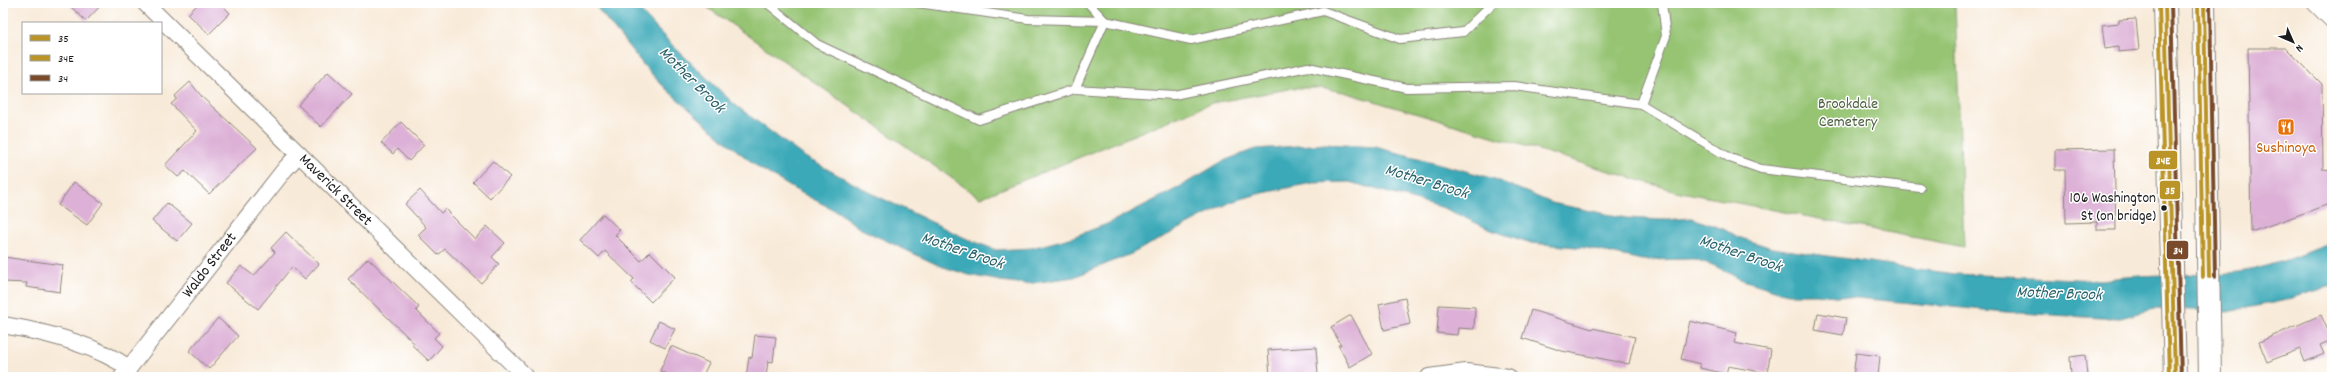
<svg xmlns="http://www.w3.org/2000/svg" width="2335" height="380" font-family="Dekko,sans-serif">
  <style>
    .green { fill: #96c473; stroke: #597048 }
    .water { fill: #3aa9b8; stroke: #2b626a }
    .building { fill: #ddb1d7 }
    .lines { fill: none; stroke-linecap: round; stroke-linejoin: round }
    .service-casing { stroke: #8a837a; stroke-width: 10 }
    .minor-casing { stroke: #8a837a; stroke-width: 18 }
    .primary-casing { stroke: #8a837a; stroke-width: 24 }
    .service { stroke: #fff; stroke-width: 8 }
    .minor { stroke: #fff; stroke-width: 16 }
    .primary { stroke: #fff; stroke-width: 22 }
    .bus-1-casing { stroke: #fff; stroke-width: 7 }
    .bus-2-casing { stroke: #fff; stroke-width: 7 }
    .bus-3-casing { stroke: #fff; stroke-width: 7 }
    .bus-1 { stroke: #bb9427; stroke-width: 4 }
    .bus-2 { stroke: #bb9427; stroke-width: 4 }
    .bus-3 { stroke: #7a4b2a; stroke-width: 4 }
    .bus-dot { fill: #1c1c1c; stroke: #fff; stroke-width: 1.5 }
    .labels { text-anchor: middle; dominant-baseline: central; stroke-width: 3; stroke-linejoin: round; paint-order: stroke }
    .bus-label { font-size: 15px; fill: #1c1c1c; stroke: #fff; text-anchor: end }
    .park-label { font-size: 16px; fill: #4d5f3f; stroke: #fff }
    .food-label { font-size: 16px; fill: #c56008; stroke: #fff }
    .street-label { font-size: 16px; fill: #1c1c1c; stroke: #fff }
    .water-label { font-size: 17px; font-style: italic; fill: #2b626a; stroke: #fff }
    .line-badge { stroke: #fff; stroke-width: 1.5 }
    .badge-label { font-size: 11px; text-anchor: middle; font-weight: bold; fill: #fff }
  </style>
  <rect width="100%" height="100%" fill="#fff"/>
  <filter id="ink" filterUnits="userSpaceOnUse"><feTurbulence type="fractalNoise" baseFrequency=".025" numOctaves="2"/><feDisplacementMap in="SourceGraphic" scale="8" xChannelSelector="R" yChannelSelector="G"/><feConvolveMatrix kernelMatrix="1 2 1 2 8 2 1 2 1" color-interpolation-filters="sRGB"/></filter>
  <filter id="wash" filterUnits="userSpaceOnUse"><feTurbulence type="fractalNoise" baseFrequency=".012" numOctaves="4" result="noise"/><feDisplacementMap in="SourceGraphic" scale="16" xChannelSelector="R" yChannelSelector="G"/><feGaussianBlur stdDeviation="0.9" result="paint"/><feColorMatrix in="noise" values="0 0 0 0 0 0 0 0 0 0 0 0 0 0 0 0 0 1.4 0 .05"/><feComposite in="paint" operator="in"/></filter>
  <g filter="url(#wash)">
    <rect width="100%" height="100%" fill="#f8ead8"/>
    <polygon class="green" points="701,3 1955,3 1964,247 1676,191 1344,92 1319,88 1294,88 1212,103 980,198"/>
    <path class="water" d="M593,3H633L671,44L734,104L803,156L875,195L965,238L996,250L1032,248L1070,238L1107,224L1176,189L1223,161L1255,149L1326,144L1375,147L1418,158L1495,179L1552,203L1626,218L1663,220L1692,218L1723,229L1738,237L1772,248L1954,274L2102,280C2144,273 2187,276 2230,273C2265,270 2299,255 2332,243V286L2282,301L2232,311L2154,309L2117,319L2005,312L1815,294H1787L1740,279L1715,266L1695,259L1642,260L1587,248L1531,243L1491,230L1444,208L1349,182L1312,183L1258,194L1231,202L1131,254L1074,277L1026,284L1001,281L969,275L940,266L859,228L838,212L794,189L759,168L725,141L665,88L646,68Z"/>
    <g id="blocks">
      <g class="building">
        <polygon points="67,3 103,3 86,21"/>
        <polygon points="199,3 220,3 230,13 209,34 188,14"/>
        <polygon points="2136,19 2139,50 2118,52 2118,47 2105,49 2102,25 2119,23 2119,20"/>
        <polygon points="2248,48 2286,48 2322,84 2323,169 2332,170 2332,203 2251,232"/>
        <polygon points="328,72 352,94 321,127 298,105"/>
        <polygon points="190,82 203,98 257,148 209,194 185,171 178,177 165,165 197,131 171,104 177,99 175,96"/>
        <polygon points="401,122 424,145 409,161 397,149 393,154 381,143"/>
        <polygon points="2114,149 2116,230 2097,230 2097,222 2066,223 2065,170 2055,170 2055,150"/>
        <polygon points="493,161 510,177 490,198 473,182"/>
        <polygon points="74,182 103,203 87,225 58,205"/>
        <polygon points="420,190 441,213 445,209 475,239 487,226 505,243 492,257 499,264 481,283 445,249 438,255 418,235 426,227 405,204"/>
        <polygon points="167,203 192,223 177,241 152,221"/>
        <polygon points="603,214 620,230 615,235 641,261 650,252 675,277 651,302 631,282 634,279 605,251 599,258 580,240"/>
        <polygon points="286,232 319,264 305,279 292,267 258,309 226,283 241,266 254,276 275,252 271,248"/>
        <polygon points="3,257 63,265 60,292 26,287 27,283 3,282"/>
        <polygon points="368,258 419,307 416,310 439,333 434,338 442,346 429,361 412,345 414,343 348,279"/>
        <polygon points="1405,298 1410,324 1384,330 1379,304"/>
        <polygon points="1439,305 1475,307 1474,329 1458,328 1457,335 1437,333"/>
        <polygon points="1531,310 1592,329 1592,328 1635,337 1629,364 1562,351 1522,338"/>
        <polygon points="1818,313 1846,318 1843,335 1815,330"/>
        <polygon points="1351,315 1372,354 1350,367 1338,345 1341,345 1331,327"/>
        <polygon points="2321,315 2332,340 2320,345 2324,354 2305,362 2300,349 2267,362 2259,342"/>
        <polygon points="218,318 238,336 209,369 189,351"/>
        <polygon points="659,321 675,329 665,348 650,340"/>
        <polygon points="1690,321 1737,333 1734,343 1771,350 1767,373 1728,366 1726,374 1700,368 1700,364 1681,359"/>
        <polygon points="755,335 776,337 773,362 768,361 766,377 746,377 749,357 752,358"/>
        <polygon points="671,346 709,363 702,377 674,377 660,371"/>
        <polygon points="1316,347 1318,375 1270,377 1268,350"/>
        <polygon points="1856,353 1880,356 1878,377 1853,377"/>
        <polygon points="2085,355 2087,376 2071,377 2070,357"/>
      </g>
    </g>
  </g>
  <g filter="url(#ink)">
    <use href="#blocks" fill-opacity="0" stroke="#8a837a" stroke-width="1"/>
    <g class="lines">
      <g class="service-casing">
        <g id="service">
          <polyline points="767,3 817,44 979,120 1075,89 1105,21 1028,19 918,3"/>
          <polyline points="1088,3 1105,21 1191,40 1323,11 1400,39 1463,32 1493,3"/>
          <polyline points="1662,3 1666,36 1641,104 1730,158 1761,169 1920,188"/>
          <polyline points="1075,89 1174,95 1308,67 1407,88 1514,86 1641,104"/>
        </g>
      </g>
      <g class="minor-casing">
        <g id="minor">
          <path id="s1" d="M145,3L526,377"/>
          <polyline points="2315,3 2332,20"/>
          <path d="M3,325C45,332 94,344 129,368"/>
          <path id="s2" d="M122,377L285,169L299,154"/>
          <polyline points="1429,377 1466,372 1508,377"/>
        </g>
      </g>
      <g class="primary-casing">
        <g id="primary">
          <polyline points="2165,3 2175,377"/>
          <polyline points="2204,3 2210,377"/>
        </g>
      </g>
      <use href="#service" class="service"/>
      <use href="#minor" class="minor"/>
      <use href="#primary" class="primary"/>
      <g class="bus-1-casing">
        <g id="bus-1">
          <polyline points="2165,3 2175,377"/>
          <polyline points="2204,3 2209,277"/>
        </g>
      </g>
      <g class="bus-2-casing">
        <g id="bus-2">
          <polyline points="2159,3 2169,377"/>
          <polyline points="2198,3 2203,277"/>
        </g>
      </g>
      <g class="bus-3-casing">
        <g id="bus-3">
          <polyline points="2171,3 2181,377"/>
          <polyline points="2210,3 2215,277"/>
        </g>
      </g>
      <use href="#bus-1" class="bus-1"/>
      <use href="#bus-2" class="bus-2"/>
      <use href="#bus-3" class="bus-3"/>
    </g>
  </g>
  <defs>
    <g id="restaurant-square" transform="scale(0.9)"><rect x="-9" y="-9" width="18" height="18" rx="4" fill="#e8710a" stroke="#fff"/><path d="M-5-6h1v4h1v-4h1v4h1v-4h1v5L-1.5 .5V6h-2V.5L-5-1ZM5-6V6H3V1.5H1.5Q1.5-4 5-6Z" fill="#fff"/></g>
  </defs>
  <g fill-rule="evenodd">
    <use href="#restaurant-square" x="2286" y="127"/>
  </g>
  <circle class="bus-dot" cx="2164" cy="208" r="3.5"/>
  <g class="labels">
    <g class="bus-label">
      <text x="2156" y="199">106 Washington<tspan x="2156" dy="18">St (on bridge)</tspan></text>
    </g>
    <g class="park-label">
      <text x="1848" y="104">Brookdale<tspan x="1848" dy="18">Cemetery</tspan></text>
    </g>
    <g class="food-label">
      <text x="2286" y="148">Sushinoya</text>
    </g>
    <g class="street-label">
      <text stroke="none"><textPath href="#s1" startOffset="267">Maverick Street</textPath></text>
      <text stroke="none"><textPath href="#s2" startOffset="142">Waldo Street</textPath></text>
    </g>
    <g class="water-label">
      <text transform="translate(691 81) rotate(45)">Mother Brook</text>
      <text transform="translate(1426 183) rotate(17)">Mother Brook</text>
      <text transform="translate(962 252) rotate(19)">Mother Brook</text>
      <text transform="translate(1740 255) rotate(19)">Mother Brook</text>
      <text transform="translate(2059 295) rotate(2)">Mother Brook</text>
    </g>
  </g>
  <g class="line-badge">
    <rect x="2148" y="150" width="30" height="20" rx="4" fill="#bb9427"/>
    <rect x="2159" y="180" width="22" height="20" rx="4" fill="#bb9427"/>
    <rect x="2166" y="240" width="23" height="20" rx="4" fill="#7a4b2a"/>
  </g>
  <g class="badge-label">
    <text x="2163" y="164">34E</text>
    <text x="2170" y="194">35</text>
    <text x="2178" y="254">34</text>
  </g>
  <rect width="2335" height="380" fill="none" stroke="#fff" stroke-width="16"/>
  <rect x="22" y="22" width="140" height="72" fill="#ffffff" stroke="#a4a4a4"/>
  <rect x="30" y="35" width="20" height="6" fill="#bb9427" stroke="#a4a4a4"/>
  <text x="58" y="42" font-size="12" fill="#1c1c1c">35</text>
  <rect x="30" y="55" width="20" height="6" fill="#bb9427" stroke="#a4a4a4"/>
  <text x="58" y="62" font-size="12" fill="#1c1c1c">34E</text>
  <rect x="30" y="75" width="20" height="6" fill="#7a4b2a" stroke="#a4a4a4"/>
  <text x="58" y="82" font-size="12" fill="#1c1c1c">34</text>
  <g transform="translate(2293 42) rotate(135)" stroke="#ffffff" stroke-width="3" paint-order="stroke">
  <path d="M0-3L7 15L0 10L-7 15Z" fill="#1c1c1c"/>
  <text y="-6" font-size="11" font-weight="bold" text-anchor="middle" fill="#1c1c1c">N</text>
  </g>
</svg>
